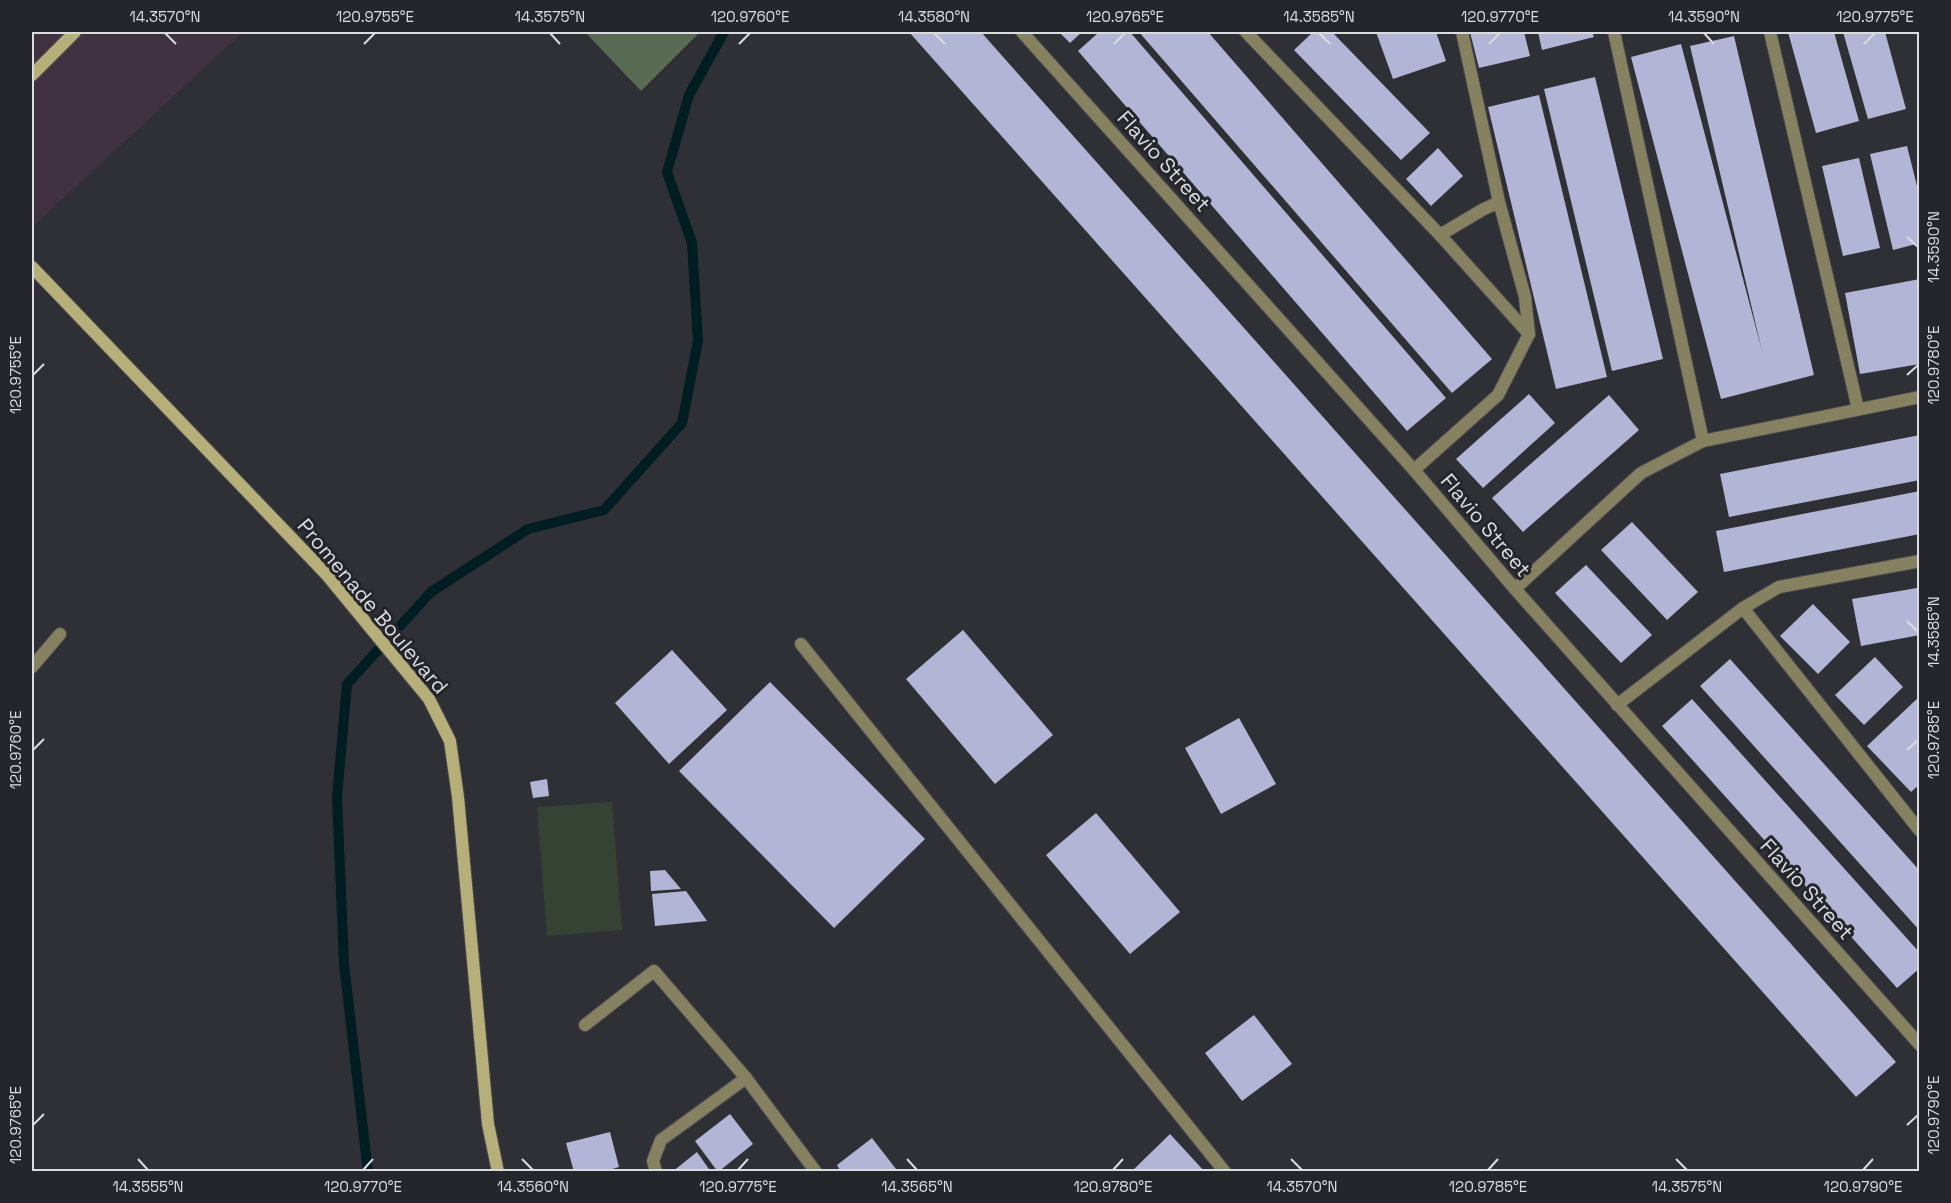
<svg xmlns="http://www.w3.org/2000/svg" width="1951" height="1203" font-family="'Space Grotesk',sans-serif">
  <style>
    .commercial { fill: #403240 }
    .green { fill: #364233 }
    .forest { fill: #586b52 }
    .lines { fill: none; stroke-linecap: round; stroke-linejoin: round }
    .stream { stroke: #001d22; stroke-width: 10 }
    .building { fill: #b2b5d5 }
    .street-casing { stroke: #4b4c50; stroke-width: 14 }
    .secondary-casing { stroke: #4b4c50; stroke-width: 14 }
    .street { stroke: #868160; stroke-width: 12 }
    .secondary { stroke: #b7af7a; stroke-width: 12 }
    .ticks { fill: none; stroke: #dbdcdf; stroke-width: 2 }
    .labels { text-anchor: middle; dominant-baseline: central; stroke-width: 6; stroke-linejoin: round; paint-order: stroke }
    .street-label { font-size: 21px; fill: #dbdcdf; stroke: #25262b }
    .neatline { fill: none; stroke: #dbdcdf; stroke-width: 2 }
    .ticks-label { font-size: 15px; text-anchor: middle; fill: #dbdcdf }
  </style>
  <rect width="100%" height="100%" fill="#2f3035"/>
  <polygon class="commercial" points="32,32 243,32 32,227"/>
  <polygon class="green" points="612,802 622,930 547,936 537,807"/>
  <polygon class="forest" points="585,32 700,32 641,91"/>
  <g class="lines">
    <polyline class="stream" points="368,1172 344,964 337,796 347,684 431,592 528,529 604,510 682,423 698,341 692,243 667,172 689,95 724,32"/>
  </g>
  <g class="building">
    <polygon points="909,32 981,32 1896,1062 1856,1097"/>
    <polygon points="1059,32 1082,32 1070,43"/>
    <polygon points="1099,32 1130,32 1446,398 1407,431 1078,51"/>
    <polygon points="1139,32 1208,32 1492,359 1452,393"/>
    <polygon points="1313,32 1332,32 1430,133 1401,160 1294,50"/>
    <polygon points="1376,32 1436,32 1446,61 1393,79"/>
    <polygon points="1470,32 1524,32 1530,56 1479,68"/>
    <polygon points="1538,32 1592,32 1594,37 1542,50"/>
    <polygon points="1788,32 1834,32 1859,121 1816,133"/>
    <polygon points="1843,32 1885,32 1906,109 1868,119"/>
    <polygon points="1734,36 1814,375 1721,399 1631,57 1681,44 1762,351 1690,46"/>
    <polygon points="1595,77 1663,359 1612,371 1544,89"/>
    <polygon points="1539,95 1607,377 1556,389 1488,107"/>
    <polygon points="1907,146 1920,198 1920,243 1893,250 1870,154"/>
    <polygon points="1438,148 1463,176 1431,206 1406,179"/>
    <polygon points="1859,158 1880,248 1843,256 1822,166"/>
    <polygon points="1920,279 1920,364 1860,374 1845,293"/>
    <polygon points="1529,394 1555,423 1483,488 1456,459"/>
    <polygon points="1609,395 1639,430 1523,532 1492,498"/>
    <polygon points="1920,435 1920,480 1729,517 1720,474"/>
    <polygon points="1920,491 1920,534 1724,572 1716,531"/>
    <polygon points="1632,522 1698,592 1667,620 1601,550"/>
    <polygon points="1586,565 1652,635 1621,663 1555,593"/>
    <polygon points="1917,588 1920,602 1920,635 1861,646 1852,599"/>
    <polygon points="1813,604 1850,642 1818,674 1780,636"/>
    <polygon points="963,630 1053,735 995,784 906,679"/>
    <polygon points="672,650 727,710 669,764 615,703"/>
    <polygon points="1875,657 1903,687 1864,725 1835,695"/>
    <polygon points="1730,659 1920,871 1920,931 1700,686"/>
    <polygon points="770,682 925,839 834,928 679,771"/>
    <polygon points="1920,696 1920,784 1911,792 1867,746"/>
    <polygon points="1692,699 1920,953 1920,968 1897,988 1662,726"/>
    <polygon points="1239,718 1276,784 1221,814 1185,748"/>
    <polygon points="547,779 549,796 533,798 530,782"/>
    <polygon points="1096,813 1180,912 1130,954 1046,855"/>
    <polygon points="665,870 681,889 651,891 650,871"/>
    <polygon points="686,891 707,921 655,926 652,894"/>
    <polygon points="1254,1015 1292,1064 1242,1101 1205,1053"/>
    <polygon points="730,1114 753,1144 718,1172 695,1141"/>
    <polygon points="610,1132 619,1167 602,1172 574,1172 566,1143"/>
    <polygon points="1170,1134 1205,1172 1131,1172"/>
    <polygon points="872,1138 896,1169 892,1172 841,1172 837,1165"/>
    <polygon points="697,1152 711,1172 672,1172"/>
  </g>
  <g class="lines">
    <g class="street-casing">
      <g id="street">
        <polyline points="1022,32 1414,470 1515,589 1920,1045"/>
        <polyline points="1246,32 1440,235 1529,334"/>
        <polyline points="1614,32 1703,441"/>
        <polyline points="1770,32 1858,409"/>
        <polyline points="1440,235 1482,210 1499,202"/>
        <polyline points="1414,470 1498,395 1529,334 1525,297 1499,202 1462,32"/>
        <polyline points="1515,589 1641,473 1703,441 1920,397"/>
        <polyline points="1743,608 1920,831"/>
        <polyline points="801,644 1225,1172"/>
        <polyline points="32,667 60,634"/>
        <polyline points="1617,705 1743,608 1779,587 1920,561"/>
        <polyline points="585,1025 654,971 746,1078 816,1172"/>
        <polyline points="656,1172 653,1161 661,1140 746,1078"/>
      </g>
    </g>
    <g class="secondary-casing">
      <g id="secondary">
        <polyline points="32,75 75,32"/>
        <polyline points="32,267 326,574 429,699 450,741 458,797 488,1124 498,1172"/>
      </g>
    </g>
    <use href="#street" class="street"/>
    <use href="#secondary" class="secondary"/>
  </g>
  <path class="ticks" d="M165,33L176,44M550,33L560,44M934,33L945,44M1319,33L1330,44M1704,33L1714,44M364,44L375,33M739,44L750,33M1114,44L1125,33M1489,44L1500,33M1864,44L1875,33M1907,237L1918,247M33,375L44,364M1907,375L1918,365M1907,621L1918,632M33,750L44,739M1907,750L1918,740M33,1125L44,1114M1907,1125L1918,1115M138,1159L148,1170M522,1159L533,1170M907,1159L917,1170M1291,1159L1302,1170M1676,1159L1687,1170M363,1170L373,1159M738,1170L748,1159M1113,1170L1123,1159M1488,1170L1498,1159M1863,1170L1873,1159"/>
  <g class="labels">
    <g class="street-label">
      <text transform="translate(1164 161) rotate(48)">Flavio Street</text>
      <text transform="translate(1486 525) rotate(50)">Flavio Street</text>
      <text transform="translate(373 606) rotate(50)">Promenade Boulevard</text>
      <text transform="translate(1807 889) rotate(48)">Flavio Street</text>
    </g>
  </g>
  <rect width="1951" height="1203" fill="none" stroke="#25262b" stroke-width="66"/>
  <rect x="33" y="33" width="1885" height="1137" class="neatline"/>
  <g class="ticks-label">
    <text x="165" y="22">14.3570°N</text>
    <text x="375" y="22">120.9755°E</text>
    <text x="550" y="22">14.3575°N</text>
    <text x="750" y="22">120.9760°E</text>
    <text x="934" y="22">14.3580°N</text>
    <text x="1125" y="22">120.9765°E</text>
    <text x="1319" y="22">14.3585°N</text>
    <text x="1500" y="22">120.9770°E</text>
    <text x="1704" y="22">14.3590°N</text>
    <text x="1875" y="22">120.9775°E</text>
    <text transform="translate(1934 247) rotate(-90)" y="5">14.3590°N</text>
    <text transform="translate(1934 365) rotate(-90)" y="5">120.9780°E</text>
    <text transform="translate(16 375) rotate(-90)" y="5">120.9755°E</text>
    <text transform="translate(1934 632) rotate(-90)" y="5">14.3585°N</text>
    <text transform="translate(1934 740) rotate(-90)" y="5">120.9785°E</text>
    <text transform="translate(16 750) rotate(-90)" y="5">120.9760°E</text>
    <text transform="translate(1934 1115) rotate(-90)" y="5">120.9790°E</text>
    <text transform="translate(16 1125) rotate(-90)" y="5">120.9765°E</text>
    <text x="148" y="1192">14.3555°N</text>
    <text x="363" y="1192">120.9770°E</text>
    <text x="533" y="1192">14.3560°N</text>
    <text x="738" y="1192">120.9775°E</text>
    <text x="917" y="1192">14.3565°N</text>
    <text x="1113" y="1192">120.9780°E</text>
    <text x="1302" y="1192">14.3570°N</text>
    <text x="1488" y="1192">120.9785°E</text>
    <text x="1687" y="1192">14.3575°N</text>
    <text x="1863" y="1192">120.9790°E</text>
  </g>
</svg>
